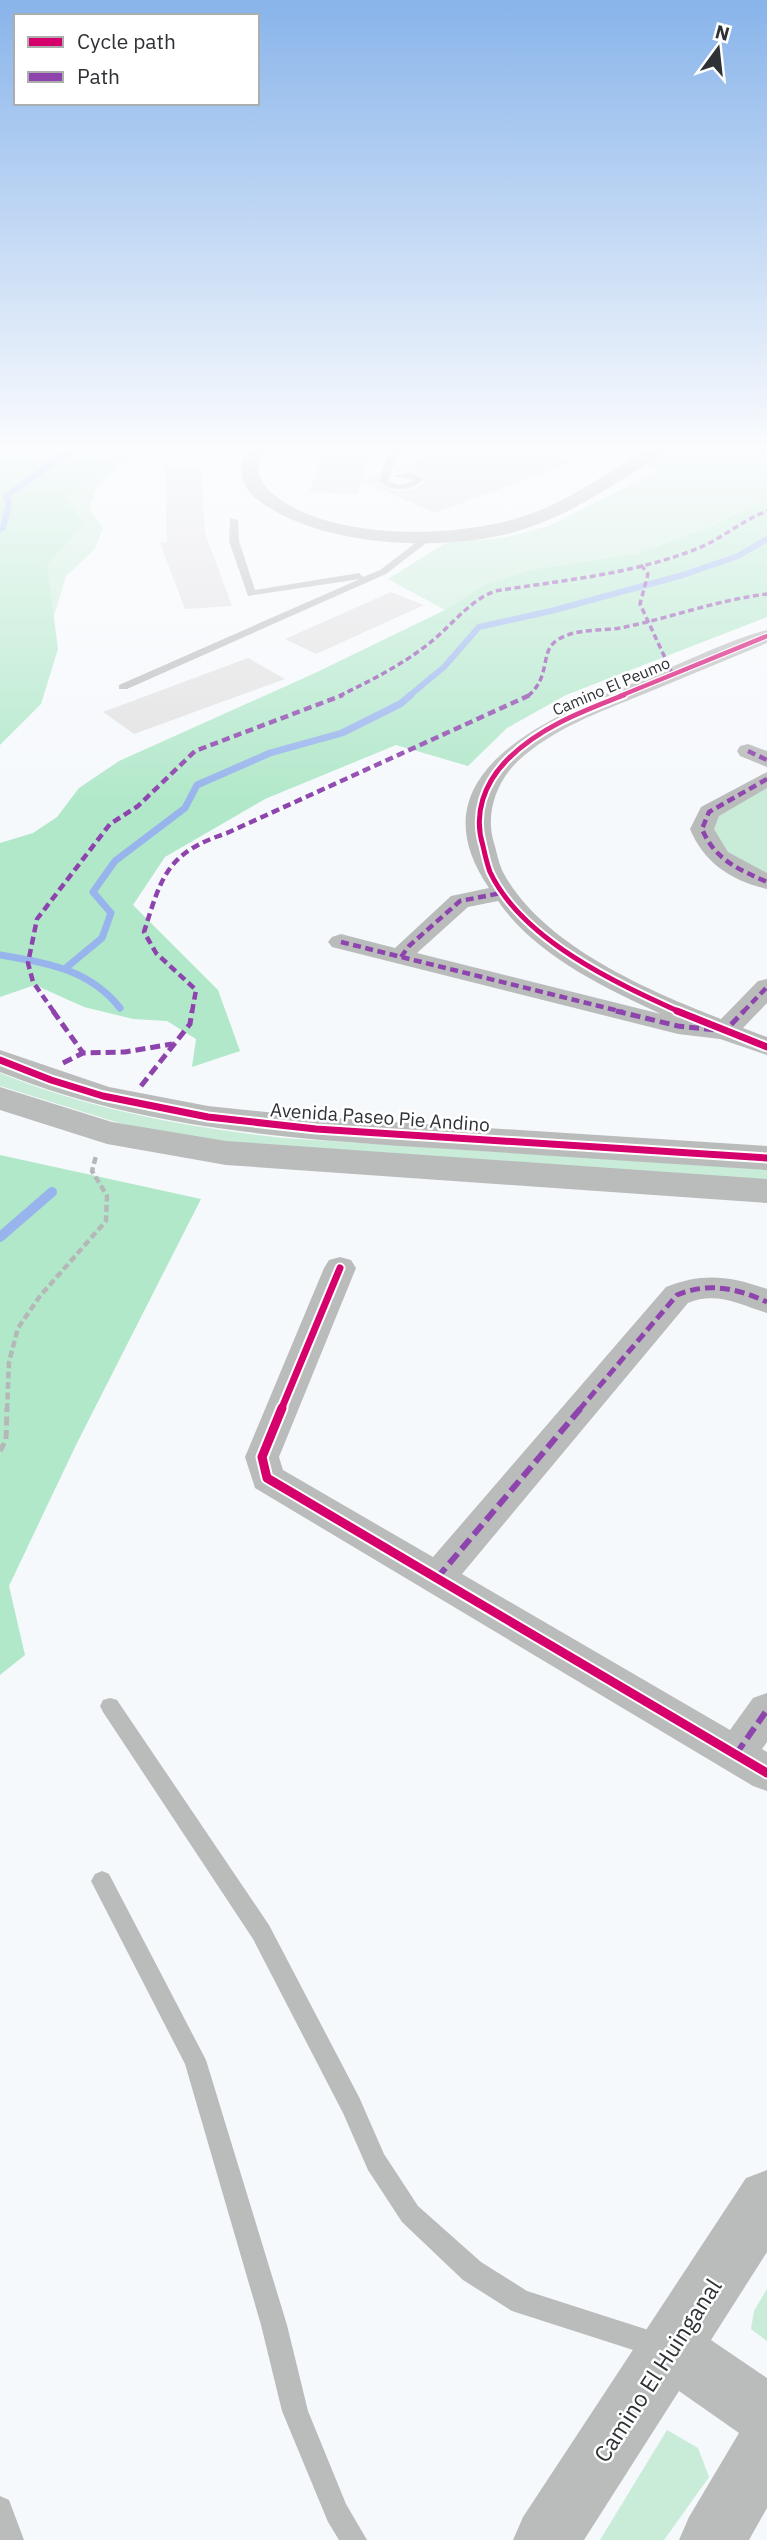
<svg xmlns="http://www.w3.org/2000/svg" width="767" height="2540" font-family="'IBM Plex Sans',sans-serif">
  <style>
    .green { fill: #c8ecd7 }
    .forest { fill: #b2e8ca }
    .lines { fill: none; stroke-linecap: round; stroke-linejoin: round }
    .stream-far2 { stroke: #98b4ec; stroke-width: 6 }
    .stream-far1 { stroke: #98b4ec; stroke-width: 7 }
    .stream { stroke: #98b4ec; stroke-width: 10 }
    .building { fill: #e2e1e2 }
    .path-far1 { stroke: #b5b8b9; stroke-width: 4.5; stroke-dasharray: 7 3.5; stroke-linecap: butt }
    .path { stroke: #b5b8b9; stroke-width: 5; stroke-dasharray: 9 4.5; stroke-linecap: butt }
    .service { fill: #babcbc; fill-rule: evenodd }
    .minor { fill: #babcbc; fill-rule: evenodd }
    .tertiary { fill: #babcbc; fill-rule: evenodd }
    .quiet-far3 { stroke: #8e44ad; stroke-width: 3.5; stroke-dasharray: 6 3.5; stroke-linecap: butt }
    .quiet-far2 { stroke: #8e44ad; stroke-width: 4.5; stroke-dasharray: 8 4.5; stroke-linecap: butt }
    .quiet-far1 { stroke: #8e44ad; stroke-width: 5; stroke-dasharray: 10 5; stroke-linecap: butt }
    .quiet { stroke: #8e44ad; stroke-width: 6; stroke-dasharray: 13 6; stroke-linecap: butt }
    .cycleway-far3-casing { stroke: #fff; stroke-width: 7 }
    .cycleway-far2-casing { stroke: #fff; stroke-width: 9 }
    .cycleway-far1-casing { stroke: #fff; stroke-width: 11 }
    .cycleway-casing { stroke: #fff; stroke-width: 13 }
    .cycleway-far3 { stroke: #d6006c; stroke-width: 4.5 }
    .cycleway-far2 { stroke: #d6006c; stroke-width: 5 }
    .cycleway-far1 { stroke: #d6006c; stroke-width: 7 }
    .cycleway { stroke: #d6006c; stroke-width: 9 }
    .labels { text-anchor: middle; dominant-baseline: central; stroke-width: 5; stroke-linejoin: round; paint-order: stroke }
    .far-street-label { font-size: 16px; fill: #2e3135; stroke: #fff }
    .street-label { font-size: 19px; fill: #2e3135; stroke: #fff }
    .near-street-label { font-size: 23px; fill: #2e3135; stroke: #fff }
  </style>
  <rect width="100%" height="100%" fill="#f6f9fc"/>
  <g class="green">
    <polygon points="0,445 158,445 133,458 98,485 89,509 103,527 95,549 66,576 54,616 46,687 0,742"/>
    <polygon points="596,445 767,445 767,502 752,505 708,527 640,553 528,570 483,585 445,610 388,579 445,543 502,538 549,526 660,470 594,447"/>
    <path d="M767,786V874L733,858L712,835C714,806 744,798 767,786Z"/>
    <path d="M0,1073C91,1110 186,1127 283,1138L767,1169V1180L229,1144L119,1123L0,1086Z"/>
    <polygon points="767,2289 767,2341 751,2329 754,2311"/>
    <polygon points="667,2430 698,2448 709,2477 664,2540 600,2540"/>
  </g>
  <g class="forest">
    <polygon points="16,445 134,445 64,497 84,523 47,565 58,649 41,704 0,745 0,457"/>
    <polygon points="767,502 767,617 566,695 507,728 468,766 396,745 265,799 165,857 133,905 218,990 240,1051 192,1067 196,1039 167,1021 133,1019 84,1007 35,985 0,997 0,843 33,833 57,817 79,788 119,761 315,673 445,610 483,585 528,570 640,553 713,525 753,505"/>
    <polygon points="0,1155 201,1199 76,1445 9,1586 25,1655 0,1675"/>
  </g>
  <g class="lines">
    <g class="stream-far2">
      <polyline points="0,529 3,528 9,504 6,496 64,455 87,444"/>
      <polyline points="409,696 444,667 479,627 551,611 683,575 738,556 767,539"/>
    </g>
    <g class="stream-far1">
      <path d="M0,955C47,963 89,969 120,1008"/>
      <polyline points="67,967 102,938 111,913 93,892 115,861 185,808 197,785 270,753 342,733 400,704 411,695"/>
    </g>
    <polyline class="stream" points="0,1237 52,1192"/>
  </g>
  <g class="building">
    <polygon points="327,444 373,444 362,480 379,474 377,483 396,491 415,489 427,480 411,470 393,473 395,468 464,444 521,444 573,462 435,513 361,481 357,494 309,492"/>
    <polygon points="165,466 201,466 205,533 232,606 185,609 160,543 167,542"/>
    <polygon points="391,592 424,605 316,654 285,639"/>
    <polygon points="248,658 285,679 134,734 103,712"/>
  </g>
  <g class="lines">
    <polyline class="path-far1" points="7,1410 9,1362 18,1328 40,1296 106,1221 107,1196 92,1171 96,1156"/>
    <polyline class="path" points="0,1451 6,1440 7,1408"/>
    <g class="service">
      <path d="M392,444L417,447L447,444L417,453L398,452L388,480C397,486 405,485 414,480L393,476L410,472L424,479C412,491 392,493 379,481Z"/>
      <polygon points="230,518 238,520 239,541 255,590 359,573 363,577 380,570 426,535 434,537 386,574 127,689 119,689 119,685 360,579 248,596 229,541"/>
      <polygon points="110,1698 117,1700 269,1925 359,2097 384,2154 418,2206 481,2262 527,2291 667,2336 671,2345 667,2354 658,2358 512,2311 463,2280 402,2222 368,2170 343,2113 253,1939 103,1712 100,1706 103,1700"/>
      <polygon points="102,1871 109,1874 206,2060 287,2325 308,2411 346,2504 367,2540 339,2540 328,2522 282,2411 261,2325 185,2064 91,1881 95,1874"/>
      <polygon points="0,2496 9,2500 24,2540 0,2540"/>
    </g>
    <g class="minor">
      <path d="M251,444H268C252,468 256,481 278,498C342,545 486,539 554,504C580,491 604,476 628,461C636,456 646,447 655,445C661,443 670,444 676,444C667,454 652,461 641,468C596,496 552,525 498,536C426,551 318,545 258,500C238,485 237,464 251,444Z"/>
      <path d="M767,630V643C726,660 685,677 644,694C600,712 554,728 518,761C496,782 485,814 494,843C497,853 499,865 504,874C544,946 647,990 721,1019L758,981L767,979V1003L743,1028L767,1037V1055L720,1039L678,1034L332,947L328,942L332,937L341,934L395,948L451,896L489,888C405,766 568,710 653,675C690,660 728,640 767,630ZM498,901C535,955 603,987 661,1014L417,953L468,907Z"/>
      <polygon points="748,744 767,751 767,767 740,756 737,751 740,746"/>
      <path d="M767,772V788L719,816L714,829L728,852L767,873V889C732,881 704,863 690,829L701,807Z"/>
      <path d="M340,1257L351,1260L356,1268L279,1457L283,1470L433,1557L666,1287C702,1272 731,1276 767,1289V1313C740,1305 717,1291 688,1303L462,1574L730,1730L753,1698L767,1693V1742L762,1749L767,1752V1791L753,1786L255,1488L245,1457L324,1268L329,1260Z"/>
    </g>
    <g class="tertiary">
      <path d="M0,1050L109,1087L208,1106L316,1117L767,1146V1170C661,1163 555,1156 449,1149C295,1139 144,1130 0,1072Z"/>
      <polygon points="0,1087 112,1122 226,1141 767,1179 767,1203 226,1165 107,1144 0,1110"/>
      <polygon points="767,2170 767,2252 711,2340 767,2378 767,2508 749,2540 679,2540 689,2517 739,2433 679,2391 584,2540 513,2540 523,2517 746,2178"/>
    </g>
    <g class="quiet-far3">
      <polyline points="641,565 648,574 640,604 673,675"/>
      <path d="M339,696C372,680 404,664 432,641C453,624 469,601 495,591C564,580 636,574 701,547C724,537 743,520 767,511"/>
      <path d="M528,696C551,677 540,652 556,641C575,627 603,632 625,627C673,617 718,600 767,594"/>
    </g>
    <g class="quiet-far2">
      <polyline points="748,751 767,760"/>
      <path d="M767,779L709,812L702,829C715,860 738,869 767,882"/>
      <polyline points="341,942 623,1012"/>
      <polyline points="401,957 409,946 460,901 501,893"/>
      <polyline points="54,1012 33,982 28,963 37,919 110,824 138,806 195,751 343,695"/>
      <path d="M192,1012L196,990L156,953L144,932C162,875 167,853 227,833L530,695"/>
      <polyline points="743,1012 767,987"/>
    </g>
    <g class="quiet-far1">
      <polyline points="53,1011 83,1053"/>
      <polyline points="616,1011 678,1026 725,1031 744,1011"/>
      <polyline points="63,1063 83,1053 125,1052 172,1044"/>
      <polyline points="141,1086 190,1024 192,1011"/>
      <path d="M579,1410L677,1295C708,1282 737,1288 767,1302"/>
    </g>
    <g class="quiet">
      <polyline points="437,1578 581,1408"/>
      <polyline points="736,1754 767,1710"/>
    </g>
    <g class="cycleway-far3-casing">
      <polyline id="cycleway-far3" points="620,696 767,636"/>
    </g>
    <g class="cycleway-far2-casing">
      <path id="cycleway-far2" d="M624,695C583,711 540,727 508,759C484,783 473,814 483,846C485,855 487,864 490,872C522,940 616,983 680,1012"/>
    </g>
    <g class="cycleway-far1-casing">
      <g id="cycleway-far1">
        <polyline points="677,1011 767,1047"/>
        <polyline points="0,1060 51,1080 103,1096 208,1117 316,1129 767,1158"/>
        <polyline points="281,1410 340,1268"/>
      </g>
    </g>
    <g class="cycleway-casing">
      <polyline id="cycleway" points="282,1408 262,1457 267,1478 767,1773"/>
    </g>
    <use href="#cycleway-far3" class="cycleway-far3"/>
    <use href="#cycleway-far2" class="cycleway-far2"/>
    <use href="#cycleway-far1" class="cycleway-far1"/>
    <use href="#cycleway" class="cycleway"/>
  </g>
  <linearGradient id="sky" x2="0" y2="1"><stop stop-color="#88b4ea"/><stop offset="0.56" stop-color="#fbfcfe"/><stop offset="1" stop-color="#fbfcfe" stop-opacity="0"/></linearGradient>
  <rect width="767" height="800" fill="url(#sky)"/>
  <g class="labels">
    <g class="far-street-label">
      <text transform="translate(611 686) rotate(-23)">Camino El Peumo</text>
    </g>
    <g class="street-label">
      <text transform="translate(380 1117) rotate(4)">Avenida Paseo Pie Andino</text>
    </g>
    <g class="near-street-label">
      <text transform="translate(657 2370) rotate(-57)">Camino El Huinganal</text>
    </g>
  </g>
  <rect x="14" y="14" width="245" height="91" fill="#ffffff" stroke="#abadae" stroke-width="2"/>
  <rect x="28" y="37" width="35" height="10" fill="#d6006c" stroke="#abadae" stroke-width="2"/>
  <text x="77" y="49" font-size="21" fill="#2e3135">Cycle path</text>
  <rect x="28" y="72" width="35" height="10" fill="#8e44ad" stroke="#abadae" stroke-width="2"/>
  <text x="77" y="84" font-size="21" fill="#2e3135">Path</text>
  <g transform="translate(718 49) rotate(15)" stroke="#ffffff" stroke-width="5" paint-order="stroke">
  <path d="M0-5L12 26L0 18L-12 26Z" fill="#2e3135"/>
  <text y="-10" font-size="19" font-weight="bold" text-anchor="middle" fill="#2e3135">N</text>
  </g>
</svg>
